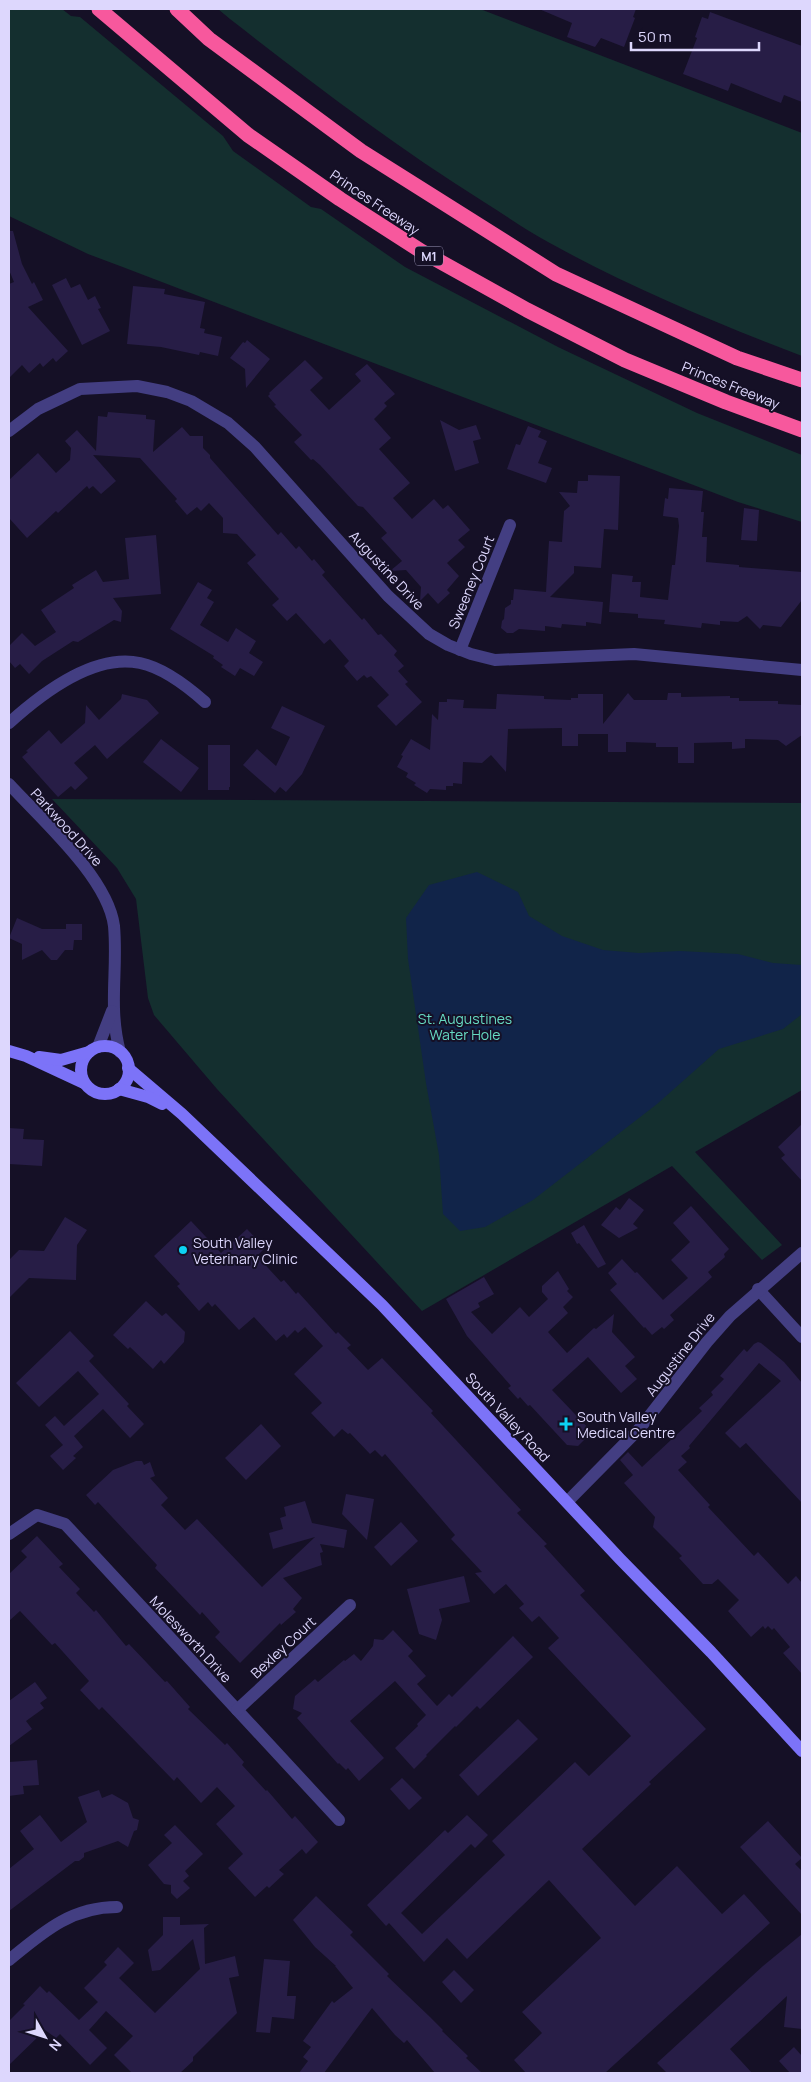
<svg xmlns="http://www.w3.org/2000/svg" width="811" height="2082" font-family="Manrope,sans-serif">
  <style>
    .green { fill: #142f2f }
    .water { fill: #112449 }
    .building { fill: #271d46 }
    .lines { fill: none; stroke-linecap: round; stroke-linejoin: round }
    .street { stroke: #433e82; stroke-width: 12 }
    .secondary { stroke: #7c73f8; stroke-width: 12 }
    .highway { stroke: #f7589d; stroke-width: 15 }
    .poi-dot { fill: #0dd2f3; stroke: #151026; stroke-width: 2 }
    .labels { text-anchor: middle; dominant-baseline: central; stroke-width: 4; stroke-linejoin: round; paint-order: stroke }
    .shield { fill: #151026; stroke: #a19bbc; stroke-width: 1 }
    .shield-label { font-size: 12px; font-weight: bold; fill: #ddd7fd }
    .street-label { font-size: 14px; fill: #ddd7fd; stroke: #151026 }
    .park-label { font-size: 14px; fill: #66dac2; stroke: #151026 }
    .poi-label { font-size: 14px; fill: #ddd7fd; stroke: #151026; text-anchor: start }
  </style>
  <rect width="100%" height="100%" fill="#151026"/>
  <g class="green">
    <polygon points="9,9 62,9 71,16 80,17 223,136 233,151 311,207 321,209 405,267 558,347 697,413 802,455 802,522 738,502 120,266 88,254 9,216"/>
    <path d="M218,9H480L802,133V356C716,323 629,287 548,242C526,230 505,215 484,202C395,146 312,83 230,19Z"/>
    <polygon points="52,799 802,803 802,1090 695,1152 782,1245 762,1260 672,1166 422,1311 217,1089 154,1015 148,998 136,899 117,868"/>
  </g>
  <polygon class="water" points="477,872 518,892 529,916 562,936 603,950 639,953 680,951 738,954 773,963 802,965 802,1014 783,1029 719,1049 657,1104 533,1200 485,1227 460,1231 443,1214 439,1155 426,1083 408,959 406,918 429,885"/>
  <g class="building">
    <polygon points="539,9 636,9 633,17 635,18 624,47 601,38 595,47 567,37 572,23"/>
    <polygon points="710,12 802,46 802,102 784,95 781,103 731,83 728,91 683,74 697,38 695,37 702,17 708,19"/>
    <polygon points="9,231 13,231 22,264 32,284 34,282 43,300 28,307 68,351 56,362 53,358 43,367 40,363 29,373 22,365 9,378 9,284 14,282 9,270"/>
    <polygon points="66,278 71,288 80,284 88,300 95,296 101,308 98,309 110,331 82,345 52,285"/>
    <polygon points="133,286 165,289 164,294 205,302 200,328 205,329 204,333 222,337 218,356 200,352 199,355 161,347 127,344"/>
    <polygon points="247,340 270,359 246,388 245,369 230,358 243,342 245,343"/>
    <polygon points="305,360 323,378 310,390 329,410 361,381 355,374 367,364 395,394 384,403 387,406 374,419 391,438 379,449 410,483 393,498 412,519 434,499 443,509 448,505 470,530 458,540 465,547 447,563 459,576 447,590 450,593 438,604 428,593 420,601 421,587 406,570 390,571 402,561 381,538 387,533 363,507 358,506 320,465 313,459 311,460 294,442 302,435 274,406 276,405 268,396 270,394 269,393"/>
    <polygon points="108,412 146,415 146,419 155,420 153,452 182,427 190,436 203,436 203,448 210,455 210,458 278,535 281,532 296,549 299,546 312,561 314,559 325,572 322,575 344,600 362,620 364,618 378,635 381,634 397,651 394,655 404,666 398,671 408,682 405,684 422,702 396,726 377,706 389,695 371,676 367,678 364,675 357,681 344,666 349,661 330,639 324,644 296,613 287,621 272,605 279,599 247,563 256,555 237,534 223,533 223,518 209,503 201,511 197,507 187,515 175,501 177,499 140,458 93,455 116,481 101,494 93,486 89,489 87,486 58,513 56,511 27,538 9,518 9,480 38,453 56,473 70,460 71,448 65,441 77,430 96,451 98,416 107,417"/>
    <polygon points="440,420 459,430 476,425 481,439 473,441 479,463 455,471"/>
    <polygon points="528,426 541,431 538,437 547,441 538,463 552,468 546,483 507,469 516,444 520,445"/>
    <polygon points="588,475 620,476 618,530 604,529 601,568 574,566 574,573 550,597 603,602 601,624 586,622 586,626 562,624 561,628 545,626 545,631 519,629 513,633 507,633 501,628 502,621 504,619 505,608 511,604 511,600 513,600 514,589 546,592 549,541 562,542 564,511 570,506 559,492 577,493 578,481 588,481"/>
    <polygon points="669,488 703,491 701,512 704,512 702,537 707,537 706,562 739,565 739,567 802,572 802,600 781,627 763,625 760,629 747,616 738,622 720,621 720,625 702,623 701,628 664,624 665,620 638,618 638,614 609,612 612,574 633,576 632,582 641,582 640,597 668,600 672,565 675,565 679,526 678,518 663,516 665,498 668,499"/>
    <polygon points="744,508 759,510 757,541 741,540"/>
    <polygon points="156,535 161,594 113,598 122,611 121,622 114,620 78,642 73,641 42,661 29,674 20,664 15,668 9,661 9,646 22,633 35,646 56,632 41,610 74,588 72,585 96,570 103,582 129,579 125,538"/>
    <polygon points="198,582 212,590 207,598 214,602 200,625 228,642 236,628 256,641 249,653 263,662 254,676 240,668 235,676 221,667 223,665 213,658 214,656 170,629"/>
    <polygon points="628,693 634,700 667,700 668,693 681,693 681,697 730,696 730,698 739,698 739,701 778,701 778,704 802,705 802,735 786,746 778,740 745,739 745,748 732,749 732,742 694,743 694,763 678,763 678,747 656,747 656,743 626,742 626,752 608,752 608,734 578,734 578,746 562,746 562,728 508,729 506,772 491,755 482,763 463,762 462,784 453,783 453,786 446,786 446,790 430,789 427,793 414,785 416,783 406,777 408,773 397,767 403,756 401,755 411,739 430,750 432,714 438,720 439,702 447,702 447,699 464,700 463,708 496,709 497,694 544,696 544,699 571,700 571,698 578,698 578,694 603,694 603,724"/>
    <polygon points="122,694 147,700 159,713 107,759 95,745 74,763 88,778 75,790 71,786 58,797 22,757 28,752 26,751 49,730 61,744 85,723 86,705 99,720 121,699"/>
    <polygon points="282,706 325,726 302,774 286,792 280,787 275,793 243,765 257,749 276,766 290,737 271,728"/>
    <polygon points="161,739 199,768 181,792 143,762"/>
    <polygon points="208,745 230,745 230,787 229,787 229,790 208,790"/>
    <polygon points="17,918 42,929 66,929 66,924 82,924 82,940 74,940 73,950 65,950 57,960 51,960 42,950 22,960 22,944 9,938"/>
    <polygon points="802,1124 802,1181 781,1158 785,1155 778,1147"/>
    <polygon points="9,1128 24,1129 23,1139 44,1140 42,1166 9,1164"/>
    <polygon points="629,1198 644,1210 633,1224 638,1228 619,1238 601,1225 616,1207 620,1210"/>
    <polygon points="691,1206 729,1249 724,1254 725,1257 708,1272 712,1277 670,1315 674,1320 664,1329 662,1327 652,1335 645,1327 644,1328 610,1290 617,1284 608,1273 622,1259 635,1273 637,1272 663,1300 688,1278 671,1260 690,1242 673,1223"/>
    <polygon points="65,1217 87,1230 77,1245 76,1280 29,1278 9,1298 9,1260 19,1250 44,1251"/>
    <polygon points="191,1221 221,1253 247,1229 265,1248 257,1256 281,1282 284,1280 296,1294 298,1292 336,1334 338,1332 351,1345 347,1348 368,1370 382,1358 433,1411 431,1413 521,1510 517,1513 547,1544 544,1546 585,1591 580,1595 706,1729 649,1782 651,1784 582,1849 635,1906 677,1866 722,1914 744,1894 770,1923 605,2073 526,2073 514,2060 542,2033 522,2012 601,1938 549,1880 467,1959 447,1938 424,1962 389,1923 386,1926 367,1905 445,1830 448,1833 467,1815 488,1835 475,1848 471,1844 401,1913 422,1934 505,1855 492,1841 575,1762 589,1776 631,1736 548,1648 559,1638 539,1616 532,1622 519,1608 524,1604 506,1584 494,1594 475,1573 482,1572 451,1539 455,1535 385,1454 382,1457 375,1450 370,1454 350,1433 348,1434 342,1429 334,1437 311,1413 322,1403 294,1374 323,1346 305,1327 298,1333 295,1330 287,1338 284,1334 276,1341 254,1317 239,1330 215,1304 212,1307 208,1302 199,1311 177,1286 180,1284 154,1256"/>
    <polygon points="584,1225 606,1264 598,1268 579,1243 577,1244 571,1233"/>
    <polygon points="558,1271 569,1289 567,1291 573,1297 563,1307 568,1313 548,1332 567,1353 594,1328 596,1329 614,1314 612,1332 635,1357 625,1366 637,1379 621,1393 588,1357 552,1390 592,1432 578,1446 567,1445 530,1405 528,1406 520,1397 518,1399 508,1388 511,1386 467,1336 446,1299 484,1277 494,1294 478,1303 480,1307 471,1312 492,1334 520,1307 529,1317 548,1299 542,1292 542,1286"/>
    <polygon points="146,1301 162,1316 166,1313 185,1332 184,1342 164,1364 161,1360 153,1369 130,1347 128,1349 113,1335"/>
    <polygon points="70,1331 94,1356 89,1361 129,1404 127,1406 144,1424 130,1438 103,1409 74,1436 83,1447 73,1456 76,1458 63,1470 50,1456 63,1445 45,1425 55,1416 64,1426 99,1394 78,1371 39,1407 16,1383"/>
    <polygon points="758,1342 761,1343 784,1362 802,1383 802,1503 746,1443 740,1448 725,1433 781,1381 759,1363 689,1446 690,1448 681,1456 687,1462 678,1470 710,1505 708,1507 754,1556 758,1552 788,1584 796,1576 802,1583 802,1674 783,1653 790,1647 774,1628 772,1630 768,1626 765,1629 763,1626 751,1637 728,1611 739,1600 718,1579 712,1584 703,1584 679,1558 682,1556 653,1527 655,1517 624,1483 633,1475 620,1460 628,1452 642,1467 702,1411 699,1408 713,1395 711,1392 724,1379 720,1376 744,1349 747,1352 754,1344"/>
    <polygon points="261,1424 281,1446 246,1480 225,1458"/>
    <polygon points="136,1461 142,1461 144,1465 150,1462 155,1476 150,1478 168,1498 161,1505 185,1530 197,1519 262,1587 315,1537 273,1549 269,1533 283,1529 280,1518 286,1516 284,1507 305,1501 312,1523 347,1530 344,1548 320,1544 323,1552 320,1553 322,1565 283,1578 302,1598 293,1609 296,1612 281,1625 280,1623 240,1663 215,1637 220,1632 202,1612 200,1615 155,1568 157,1565 98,1502 95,1505 86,1495 113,1470"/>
    <polygon points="346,1494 374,1499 367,1540 342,1514"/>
    <polygon points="401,1522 418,1541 391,1566 374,1547"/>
    <polygon points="37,1536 63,1564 59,1567 80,1589 76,1593 94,1612 96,1610 126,1646 129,1644 165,1682 167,1681 190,1707 188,1709 225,1745 227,1743 244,1762 242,1765 266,1791 267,1790 292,1819 295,1816 318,1842 306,1854 302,1849 279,1870 284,1874 269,1888 267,1886 255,1897 228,1868 243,1854 216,1824 235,1806 217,1787 201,1803 177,1777 174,1781 102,1707 99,1710 80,1690 89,1681 55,1643 52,1645 20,1611 9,1621 9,1574 27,1557 21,1551"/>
    <polygon points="464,1576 470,1602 439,1609 442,1620 436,1640 419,1634 407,1589"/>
    <polygon points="393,1630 413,1651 408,1656 426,1676 417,1684 437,1706 449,1694 452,1697 513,1636 533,1657 480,1709 477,1706 456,1727 455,1726 426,1755 427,1756 414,1769 395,1748 418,1726 417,1724 426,1715 395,1681 350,1721 384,1758 359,1781 348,1768 346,1770 339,1763 338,1764 297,1718 302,1713 293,1709 295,1696 315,1679 318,1682 344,1660 345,1661 354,1654 361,1661 373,1646 374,1639 383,1640"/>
    <polygon points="35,1682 47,1698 40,1703 44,1708 26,1721 32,1729 9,1746 9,1701"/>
    <polygon points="518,1719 538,1739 478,1796 459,1775"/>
    <polygon points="37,1760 39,1785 23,1786 24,1794 9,1796 9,1762"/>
    <polygon points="402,1778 422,1798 409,1810 390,1789"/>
    <polygon points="99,1790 102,1798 112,1794 128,1803 133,1818 139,1820 137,1830 134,1831 128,1847 118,1841 84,1853 84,1857 79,1861 75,1861 9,1911 9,1869 34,1849 20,1831 40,1815 61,1842 87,1822 78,1797"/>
    <polygon points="768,1821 802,1858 795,1864 802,1871 802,1915 740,1847"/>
    <polygon points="175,1825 203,1854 185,1871 189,1876 183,1881 190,1888 177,1899 171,1893 171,1885 164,1884 148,1865 172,1843 164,1835"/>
    <polygon points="316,1896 353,1932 350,1935 389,1974 387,1976 430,2017 443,2030 442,2031 468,2056 466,2058 482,2073 435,2073 407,2040 404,2043 395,2035 372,2008 324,2073 299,2073 308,2061 303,2057 311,2047 303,2041 332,2001 334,2003 353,1988 335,1966 336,1966 315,1947 293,1920"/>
    <polygon points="163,1917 180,1917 180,1925 209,1924 204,1928 205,1964 235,1956 239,1976 229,1978 237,2013 193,2057 193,2061 180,2073 132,2073 114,2055 133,2036 106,2011 89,2030 107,2048 90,2065 60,2034 56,2038 45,2030 9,2065 9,2021 25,2005 23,2004 40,1986 47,1993 49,1991 79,2020 98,2002 84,1988 107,1965 104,1962 118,1947 134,1963 119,1978 155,2013 200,1969 193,1939 160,1970 152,1971 148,1950 163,1935"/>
    <polygon points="802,1934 802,2029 784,2027 787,1996 730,2049 752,2073 667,2073 657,2063 763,1966"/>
    <polygon points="264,1959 290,1961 287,1996 296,1996 294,2019 272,2017 270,2033 256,2032"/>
    <polygon points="454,1970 474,1990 461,2003 442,1982"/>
    <polygon points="794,2047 802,2056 802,2073 790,2073 779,2061"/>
  </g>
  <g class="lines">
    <g class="street">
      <polyline points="9,431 38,409 80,389 137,386 167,392 191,401 228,423 255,447 388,596 429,634 448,645 471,654 495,660 634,654 802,670"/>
      <polyline points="460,650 510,525"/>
      <path d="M9,723C41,694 94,653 140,663C164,668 187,686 205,702"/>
      <path d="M9,784C42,820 108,878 114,926C118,971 108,1007 120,1052"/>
      <polyline points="98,1047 112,1011"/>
      <polyline points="758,1289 802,1337"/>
      <polyline points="567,1502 640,1428 707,1342 730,1316 802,1253"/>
      <polyline points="9,1534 37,1515 65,1524 339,1820"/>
      <polyline points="237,1710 350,1605"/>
      <path d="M9,1960C43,1932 71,1907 117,1907"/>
    </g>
    <g class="secondary">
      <circle cx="105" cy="1070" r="24"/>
      <polyline points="9,1051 26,1056 84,1083"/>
      <polyline points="39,1057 61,1060 89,1052"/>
      <polyline points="128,1068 182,1114 382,1305 620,1559 711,1652 802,1751"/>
      <polyline points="119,1089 148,1097 162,1104"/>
    </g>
    <g class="highway">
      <polyline points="99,9 248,135 340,199 421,251 527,310 625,360 726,402 802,430"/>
      <polyline points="177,9 209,39 361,151 556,274 737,358 802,380"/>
    </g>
  </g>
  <g class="poi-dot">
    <circle cx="183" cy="1250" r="5"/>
    <path d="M563.5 1416.5h5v5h5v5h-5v5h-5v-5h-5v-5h5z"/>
  </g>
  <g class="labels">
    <rect class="shield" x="415" y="246.5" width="28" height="19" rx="4"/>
    <g class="shield-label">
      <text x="429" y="256">M1</text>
    </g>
    <g class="street-label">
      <text transform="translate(375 202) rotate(34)">Princes Freeway</text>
      <text transform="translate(731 385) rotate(22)">Princes Freeway</text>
      <text transform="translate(387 570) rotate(47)">Augustine Drive</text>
      <text transform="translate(471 582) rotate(-68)">Sweeney Court</text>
      <text transform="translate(67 827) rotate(48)">Parkwood Drive</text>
      <text transform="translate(680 1354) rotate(-52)">Augustine Drive</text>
      <text transform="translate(508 1417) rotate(47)">South Valley Road</text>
      <text transform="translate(191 1639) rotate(47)">Molesworth Drive</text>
      <text transform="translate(283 1647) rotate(-43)">Bexley Court</text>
    </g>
    <g class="park-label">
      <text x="465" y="1018">St. Augustines<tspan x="465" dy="16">Water Hole</tspan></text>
    </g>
    <g class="poi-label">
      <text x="193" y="1242">South Valley<tspan x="193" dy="16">Veterinary Clinic</tspan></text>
      <text x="577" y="1416">South Valley<tspan x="577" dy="16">Medical Centre</tspan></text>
    </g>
  </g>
  <rect width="811" height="2082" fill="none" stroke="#ddd7fd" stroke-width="20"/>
  <g transform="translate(45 2037) rotate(129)" stroke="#151026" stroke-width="4" paint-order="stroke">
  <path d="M0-4L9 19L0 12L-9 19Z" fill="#ddd7fd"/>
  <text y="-8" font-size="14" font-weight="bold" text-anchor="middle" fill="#ddd7fd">N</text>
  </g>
  <path d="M631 42v8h128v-8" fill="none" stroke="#ddd7fd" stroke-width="2.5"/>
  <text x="638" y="42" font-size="15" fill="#ddd7fd" stroke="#151026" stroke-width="4" paint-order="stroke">50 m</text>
</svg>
